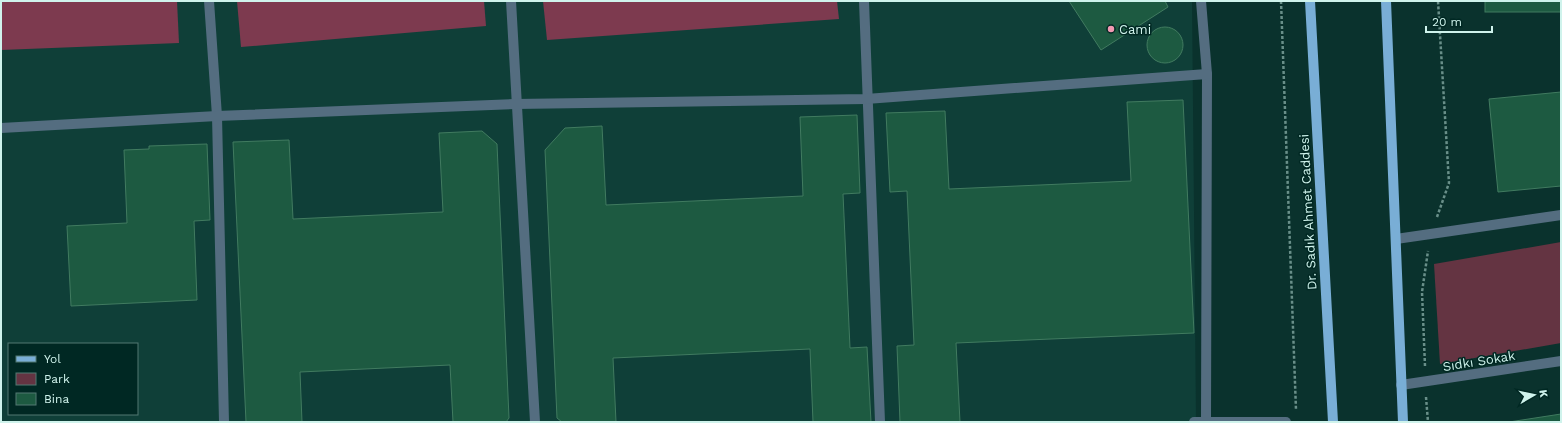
<svg xmlns="http://www.w3.org/2000/svg" width="1562" height="423" font-family="'Work Sans',sans-serif">
  <style>
    .built { fill: #0f3f38; fill-rule: evenodd }
    .green { fill: #643442 }
    .forest { fill: #7d3a4f }
    .building { fill: #1d5a41; stroke: #417b60 }
    .lines { fill: none; stroke-linecap: round; stroke-linejoin: round }
    .path { stroke: #698f89; stroke-width: 2.5; stroke-dasharray: 3 2; stroke-linecap: butt }
    .street { stroke: #546d80; stroke-width: 10 }
    .primary { stroke: #79aed6; stroke-width: 10 }
    .poi-dot { fill: #f19ab2; stroke: #002823; stroke-width: 1.5 }
    .labels { text-anchor: middle; dominant-baseline: central; stroke-width: 3; stroke-linejoin: round; paint-order: stroke }
    .poi-label { font-size: 13px; fill: #cff3ec; stroke: #002823; text-anchor: start }
    .street-label { font-size: 13px; fill: #cff3ec; stroke: #002823 }
  </style>
  <rect width="100%" height="100%" fill="#0a322d"/>
  <path class="built" d="M1,1H1192L1196,422H1ZM9,344H137V414H9Z"/>
  <polygon class="green" points="1561,242 1561,343 1440,364 1434,264"/>
  <g class="forest">
    <polygon points="1,1 177,1 179,43 1,50"/>
    <polygon points="237,1 484,1 486,26 241,47"/>
    <polygon points="543,1 837,1 839,19 547,40"/>
  </g>
  <g class="building">
    <polygon points="1069,1 1165,1 1168,7 1101,50"/>
    <rect x="1485" y="1" width="76" height="11"/>
    <circle cx="1165" cy="45" r="18"/>
    <polygon points="1561,92 1561,186 1498,192 1489,99"/>
    <polygon points="1183,100 1194,333 956,343 960,422 900,422 897,346 914,345 907,191 890,192 886,113 945,111 949,189 1131,181 1127,102"/>
    <polygon points="857,115 860,193 843,194 850,348 867,347 871,422 813,422 810,349 613,358 616,422 562,422 557,418 545,150 565,128 602,126 606,205 803,196 800,117"/>
    <polygon points="482,131 497,144 509,418 506,422 453,422 450,365 300,372 302,422 246,422 233,142 289,140 293,219 443,212 439,133"/>
    <polygon points="207,144 210,220 194,221 197,300 71,306 67,226 127,223 124,150 149,149 149,146"/>
    <polygon points="1561,414 1561,422 1509,422"/>
  </g>
  <g class="lines">
    <g class="path">
      <polyline points="1281,1 1296,410"/>
      <polyline points="1437,217 1449,183 1438,1"/>
      <polyline points="1425,366 1422,292 1428,251"/>
      <polyline points="1426,397 1428,422"/>
    </g>
    <g class="street">
      <polyline points="209,1 217,116 224,422"/>
      <polyline points="511,1 535,422"/>
      <polyline points="864,1 880,422"/>
      <polyline points="1201,1 1207,74 1206,421"/>
      <polyline points="1,128 217,116 515,104 866,99 1207,74"/>
      <polyline points="1396,239 1561,215"/>
      <polyline points="1401,385 1561,361"/>
      <polyline points="1194,422 1286,422"/>
    </g>
    <g class="primary">
      <polyline points="1310,1 1333,422"/>
      <polyline points="1386,1 1403,422"/>
    </g>
  </g>
  <circle class="poi-dot" cx="1111" cy="29" r="4"/>
  <g class="labels">
    <g class="poi-label">
      <text x="1119" y="29">Cami</text>
    </g>
    <g class="street-label">
      <text transform="translate(1308 212) rotate(-93)">Dr. Sadık Ahmet Caddesi</text>
      <text transform="translate(1479 361) rotate(-9)">Sıdkı Sokak</text>
    </g>
  </g>
  <rect width="1562" height="423" fill="none" stroke="#cff3ec" stroke-width="4"/>
  <rect x="8" y="343" width="130" height="72" fill="#002823" stroke="#537973"/>
  <rect x="16" y="356" width="20" height="6" fill="#79aed6" stroke="#537973"/>
  <text x="44" y="363" font-size="12" fill="#cff3ec">Yol</text>
  <rect x="16" y="373" width="20" height="12" fill="#643442" stroke="#537973"/>
  <text x="44" y="383" font-size="12" fill="#cff3ec">Park</text>
  <rect x="16" y="393" width="20" height="12" fill="#1d5a41" stroke="#537973"/>
  <text x="44" y="403" font-size="12" fill="#cff3ec">Bina</text>
  <g transform="translate(1534 395) rotate(81)" stroke="#002823" stroke-width="3" paint-order="stroke">
  <path d="M0-3L7 15L0 10L-7 15Z" fill="#cff3ec"/>
  <text y="-6" font-size="11" font-weight="bold" text-anchor="middle" fill="#cff3ec">K</text>
  </g>
  <path d="M1426 26v6h66v-6" fill="none" stroke="#cff3ec" stroke-width="2"/>
  <text x="1432" y="26" font-size="12" fill="#cff3ec" stroke="#002823" stroke-width="3" paint-order="stroke">20 m</text>
</svg>
